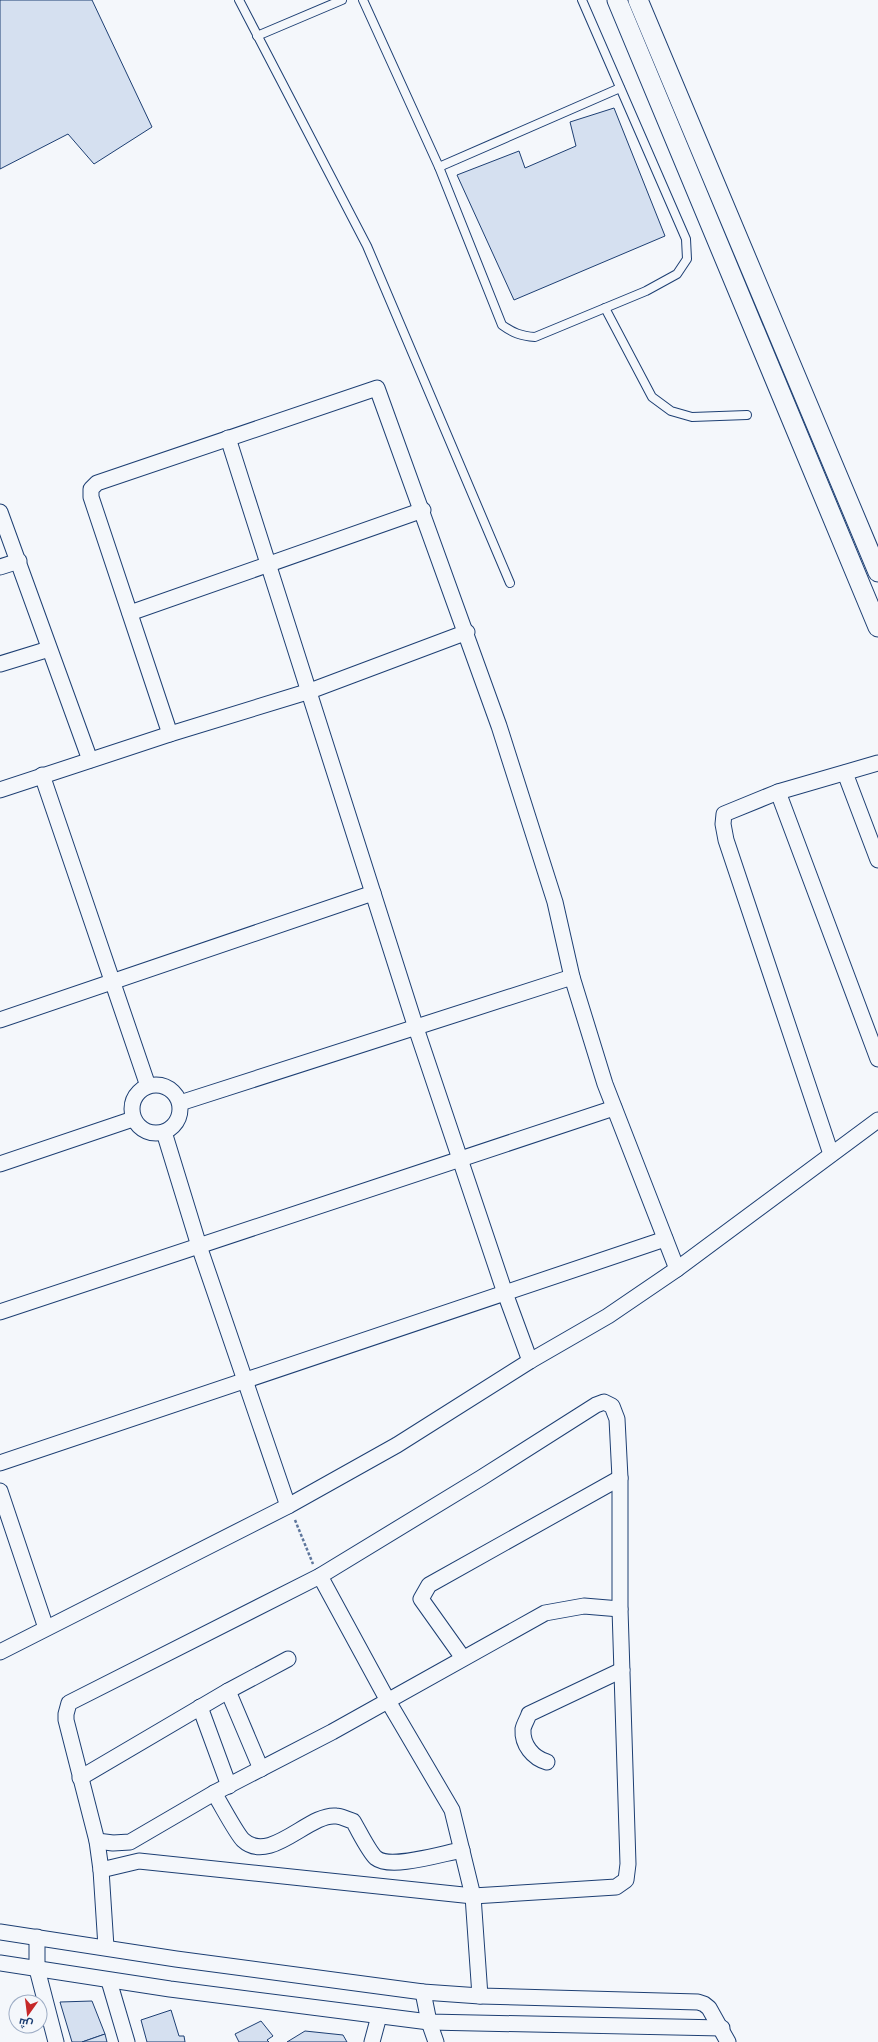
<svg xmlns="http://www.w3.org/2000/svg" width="878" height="2042" font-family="Jost,Cairo,sans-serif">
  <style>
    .building { fill: #d5e0f0; stroke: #1d3f73 }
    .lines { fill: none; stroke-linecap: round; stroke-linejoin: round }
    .service-casing { stroke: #1d3f73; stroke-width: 10 }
    .minor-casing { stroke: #1d3f73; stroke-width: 17 }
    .tertiary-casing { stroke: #1d3f73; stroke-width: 21 }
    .path { stroke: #5e769c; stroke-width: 2.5; stroke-dasharray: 3 2; stroke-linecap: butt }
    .service { stroke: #f4f7fb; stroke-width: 8 }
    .minor { stroke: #f4f7fb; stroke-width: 15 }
    .tertiary { stroke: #f4f7fb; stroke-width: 19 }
  </style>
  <rect width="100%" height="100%" fill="#f4f7fb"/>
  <g class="building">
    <polygon points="0,0 92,0 152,127 94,164 68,134 0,169"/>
    <polygon points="614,108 665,236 514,300 457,175 519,151 525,168 576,146 570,122"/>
    <polygon points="92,2001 105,2034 82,2042 72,2042 60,2002"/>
    <polygon points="171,2010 179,2036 184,2036 185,2042 147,2042 141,2020"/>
    <polygon points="261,2021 273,2036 267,2040 269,2042 239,2042 235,2034"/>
    <polygon points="305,2031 343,2035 347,2042 287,2042"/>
    <polygon points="105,2034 107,2042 82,2042"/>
  </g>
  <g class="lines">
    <g class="service-casing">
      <g id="service">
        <polyline points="239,0 367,246 510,583"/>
        <path d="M363,0L439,167L502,325C513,333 521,336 535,337L646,291L677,274L687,259L686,239L582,0"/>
        <polyline points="257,36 342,0"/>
        <polyline points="439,167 620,88"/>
        <polyline points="605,308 652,397 671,411 692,417 747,415"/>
      </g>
    </g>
    <g class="minor-casing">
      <g id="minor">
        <polyline points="228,438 416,1028 505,1293 530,1361"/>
        <polyline points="0,512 90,760"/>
        <polyline points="0,567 19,561"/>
        <polyline points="130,613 423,510"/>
        <polyline points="0,664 49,649"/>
        <polyline points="170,734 91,497 91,489 97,483 377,388 499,726 555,902 572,977 605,1084 677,1269"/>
        <polyline points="845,773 878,860"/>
        <polyline points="42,775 148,1086"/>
        <polyline points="0,790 170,734 310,691 467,632"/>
        <polyline points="778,792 878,1059"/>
        <polyline points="0,1020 373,893"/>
        <circle cx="156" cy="1109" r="24"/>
        <polyline points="180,1103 572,977"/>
        <polyline points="164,1132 199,1246 288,1506"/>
        <polyline points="831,1154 726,840 723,824 724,814 778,792 878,763"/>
        <polyline points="0,1164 133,1119"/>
        <polyline points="0,1312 614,1108"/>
        <polygon points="604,1402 612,1406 617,1419 620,1478 620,1609 628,1864 626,1880 616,1887 473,1896 139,1861 101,1870 97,1841 66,1720 66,1714 69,1703 320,1576 481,1478 596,1405"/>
        <polyline points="0,1463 665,1239"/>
        <polyline points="0,1491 46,1628"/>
        <polyline points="320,1576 388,1701 452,1810 473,1896 480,1996"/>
        <polyline points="0,1652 288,1506 397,1445 530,1361 608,1316 677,1269 878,1120"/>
        <polyline points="463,1658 421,1599 429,1585 620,1478"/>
        <polyline points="228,1691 261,1769"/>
        <polyline points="200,1707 229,1786"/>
        <path d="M547,1762C533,1758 522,1745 523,1729C524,1724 528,1718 529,1714L622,1670"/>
        <polyline points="80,1778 228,1691 288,1659"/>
        <path d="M214,1793C221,1804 236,1833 243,1840C270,1865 309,1813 336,1816C341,1816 348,1820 353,1821C359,1831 369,1852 376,1858C391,1870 444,1853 462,1850"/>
        <polyline points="97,1841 113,1843 130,1842 214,1793 332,1732 545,1613 584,1606 620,1609"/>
        <polyline points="101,1870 106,1947"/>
        <polyline points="0,1932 176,1959 423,1992 480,1996 698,2002 704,2004 709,2008 728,2042"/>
        <polyline points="37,1937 37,1969 56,2042"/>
        <polyline points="0,1963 170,1989 429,2022 722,2028"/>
        <polyline points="109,1981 127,2042"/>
        <polyline points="423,1992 429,2022 436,2042"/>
        <polyline points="372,2042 379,2016"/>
      </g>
    </g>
    <g class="tertiary-casing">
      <g id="tertiary">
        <polyline points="617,0 878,627"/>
        <polyline points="638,0 878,572"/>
      </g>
    </g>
    <polyline class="path" points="295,1520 313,1564"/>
    <use href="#service" class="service"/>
    <use href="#minor" class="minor"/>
    <use href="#tertiary" class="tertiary"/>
  </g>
  <g transform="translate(28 2014) rotate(194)"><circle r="19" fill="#f4f7fb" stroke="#9eadc5"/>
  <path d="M0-3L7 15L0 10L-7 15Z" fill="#c62828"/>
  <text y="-6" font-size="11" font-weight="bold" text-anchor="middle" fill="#1d3f73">ش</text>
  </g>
</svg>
